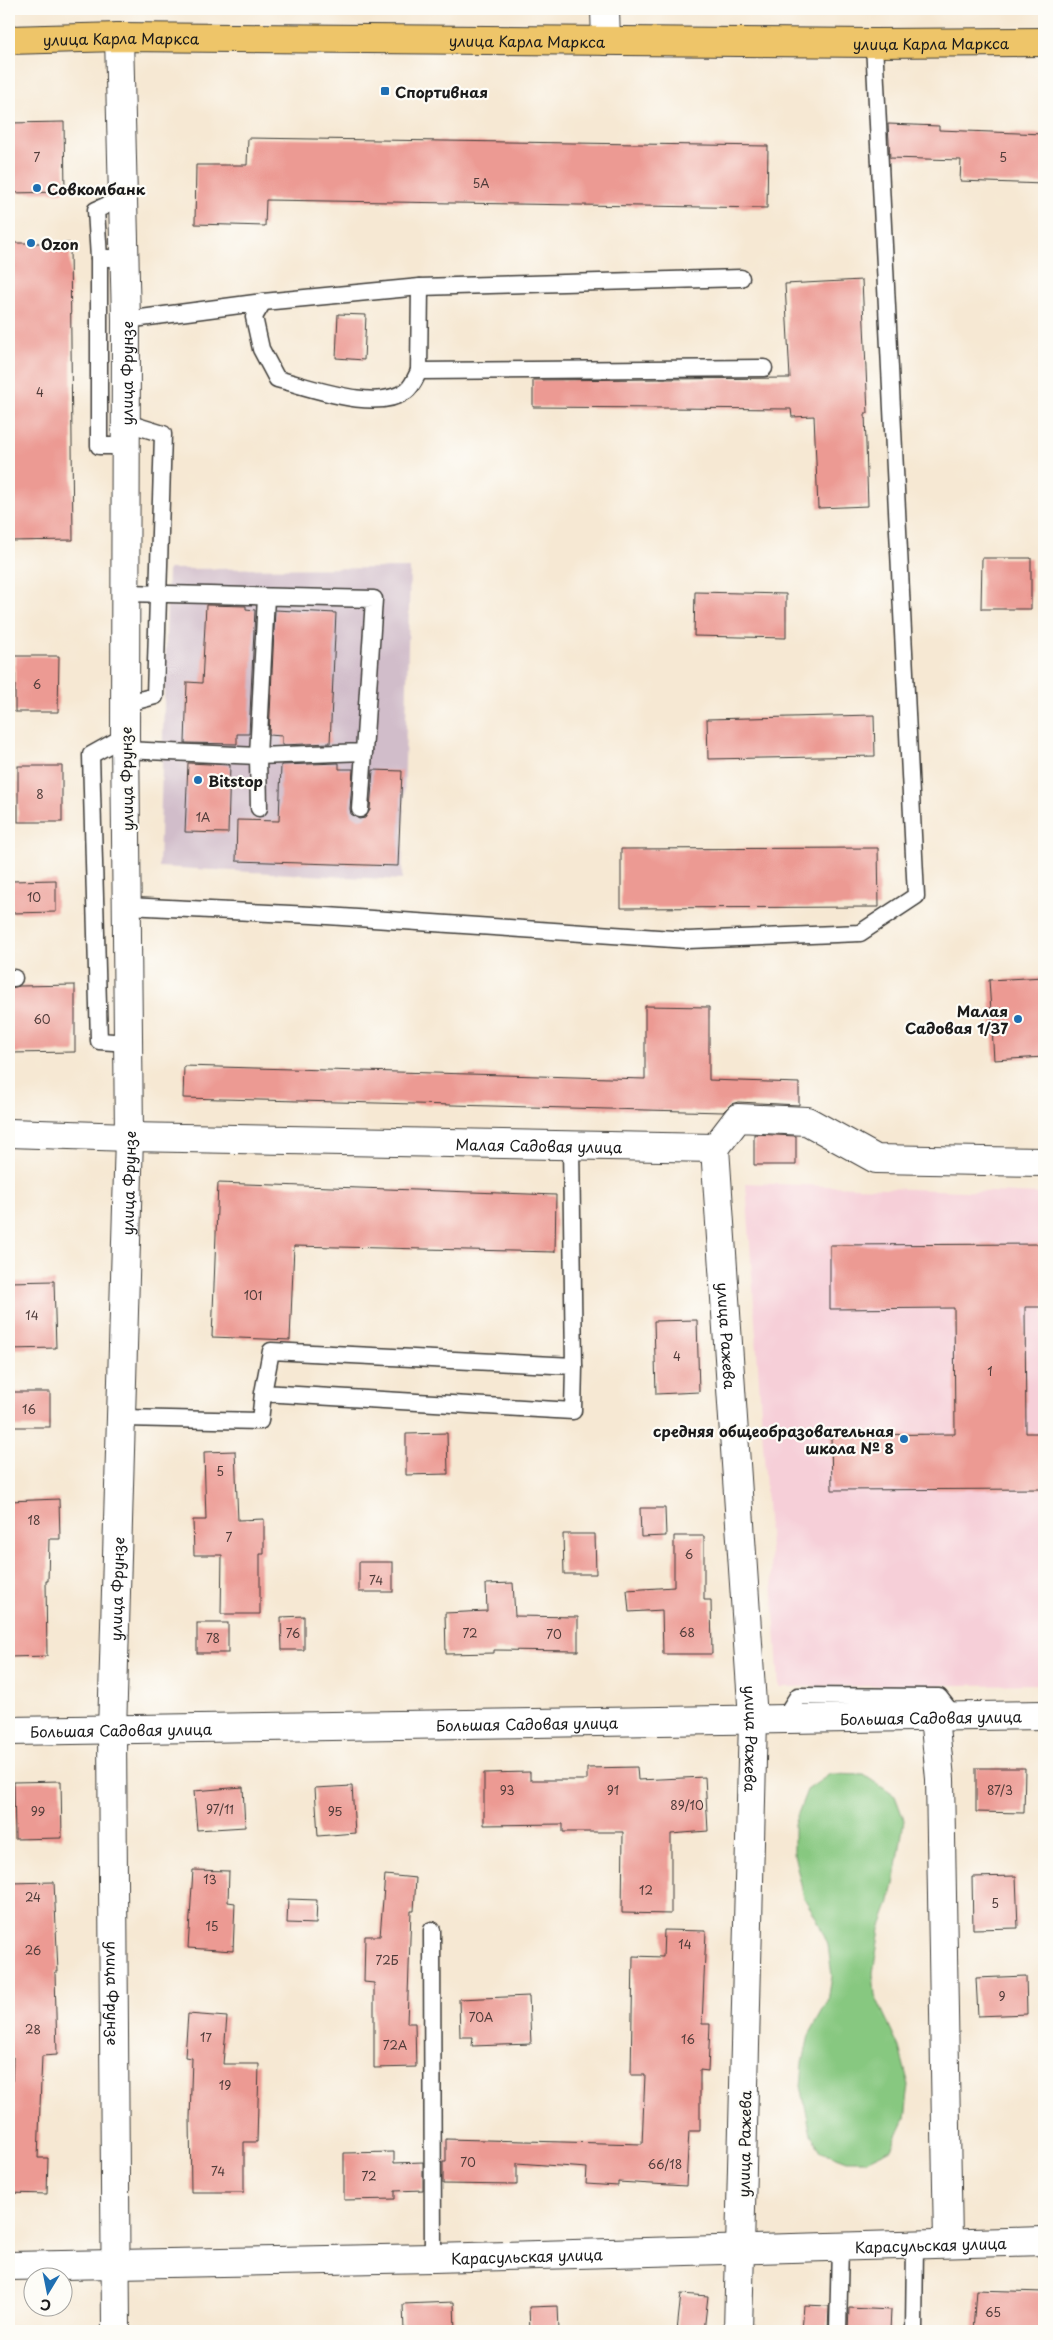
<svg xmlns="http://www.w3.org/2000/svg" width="1053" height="2340" font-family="'Playpen Sans',sans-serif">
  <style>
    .built { fill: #f6cfd8 }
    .industrial { fill: #d1bdca }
    .green { fill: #87c880; stroke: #52724e }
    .building { fill: #ec9a93 }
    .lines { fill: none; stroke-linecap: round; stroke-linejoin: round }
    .service-casing { stroke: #3d3b37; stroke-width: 19 }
    .minor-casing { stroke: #3d3b37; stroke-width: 30 }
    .tertiary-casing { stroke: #3d3b37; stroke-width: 30 }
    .primary-casing { stroke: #3d3b37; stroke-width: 30 }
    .service { stroke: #fff; stroke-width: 16 }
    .minor { stroke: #fff; stroke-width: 28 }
    .tertiary { stroke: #fff; stroke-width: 28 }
    .primary { stroke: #eec569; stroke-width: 28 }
    .poi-dot { fill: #1f6fb2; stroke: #fdfcf7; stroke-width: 2 }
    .labels { text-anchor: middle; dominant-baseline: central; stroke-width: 4.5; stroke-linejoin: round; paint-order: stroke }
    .number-label { font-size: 12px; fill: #503c3a }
    .street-label { font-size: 15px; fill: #1c1c1c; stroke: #fdfcf7 }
    .poi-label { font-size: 15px; font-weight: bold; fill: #1c1c1c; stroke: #fdfcf7; text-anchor: start }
  </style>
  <rect width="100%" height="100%" fill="#fdfcf7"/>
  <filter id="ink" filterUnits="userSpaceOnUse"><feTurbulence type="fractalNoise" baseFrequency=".02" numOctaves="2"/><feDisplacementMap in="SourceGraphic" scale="10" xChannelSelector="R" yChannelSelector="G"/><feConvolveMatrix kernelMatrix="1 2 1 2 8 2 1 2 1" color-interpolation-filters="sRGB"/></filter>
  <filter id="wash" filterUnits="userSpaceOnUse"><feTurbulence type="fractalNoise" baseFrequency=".0096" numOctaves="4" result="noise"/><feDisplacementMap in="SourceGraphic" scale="20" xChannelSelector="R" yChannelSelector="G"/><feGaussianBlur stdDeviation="1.12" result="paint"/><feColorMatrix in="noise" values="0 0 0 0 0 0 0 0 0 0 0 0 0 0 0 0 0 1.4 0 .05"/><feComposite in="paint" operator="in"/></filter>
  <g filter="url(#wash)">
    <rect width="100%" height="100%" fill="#f6e8d3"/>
    <polygon class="built" points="746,1183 1044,1194 1044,1684 779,1687"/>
    <polygon class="industrial" points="410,568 402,880 159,867 168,569"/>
    <polygon class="green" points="830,1774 864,1775 895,1796 904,1820 895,1880 889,1905 880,1929 873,1973 875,1995 899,2047 909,2085 905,2119 891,2149 866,2161 847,2161 821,2151 811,2135 801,2086 803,2063 809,2035 828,2001 832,1976 828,1945 817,1919 804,1898 794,1854 794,1824 807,1790"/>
    <g id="blocks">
      <g class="building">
        <polygon points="64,122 65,192 9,193 9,123"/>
        <polygon points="888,124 939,126 939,130 1044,134 1044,184 960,181 961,160 890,158"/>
        <polygon points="248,138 768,146 767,208 266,200 265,226 195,224 196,165 247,165"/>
        <polygon points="9,243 70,243 73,540 9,541"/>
        <polygon points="862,280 868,413 865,413 868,506 818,508 814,416 792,417 791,409 533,407 533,380 790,378 785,284"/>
        <polygon points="338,314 366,315 364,360 336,358"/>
        <polygon points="982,558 1031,558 1031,609 981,609"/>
        <polygon points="695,592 786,594 786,638 694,636"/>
        <polygon points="206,605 246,606 246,609 255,610 249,734 237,734 237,744 185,743 187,682 202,683"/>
        <polygon points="275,610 336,613 330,743 282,745 282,736 269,735"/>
        <polygon points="15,656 59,656 58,712 15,712"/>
        <polygon points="874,715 875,756 708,759 707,719"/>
        <polygon points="188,763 230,765 228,833 185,832"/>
        <polygon points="339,763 339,769 353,769 350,809 351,814 359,819 365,818 370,810 373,770 402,771 398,866 236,861 237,820 279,821 281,765"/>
        <rect x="18" y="766" width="44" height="56"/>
        <polygon points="878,848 879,907 621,908 621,849"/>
        <polygon points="56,880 56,912 12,913 11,881"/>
        <polygon points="1044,977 1044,1057 994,1060 989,980"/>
        <polygon points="75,985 75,1052 9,1053 9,988 20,986"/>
        <polygon points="645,1006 709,1007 709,1080 799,1083 799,1105 738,1102 731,1104 723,1112 183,1098 184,1066 645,1079"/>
        <polygon points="754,1134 796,1136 796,1165 754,1165"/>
        <polygon points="218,1183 556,1195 555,1252 294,1246 290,1340 212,1337"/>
        <polygon points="1044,1244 1044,1307 1025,1307 1026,1433 1044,1433 1044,1489 832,1490 831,1435 955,1434 954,1308 830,1309 830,1245"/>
        <polygon points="54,1281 56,1348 9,1349 9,1282"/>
        <polygon points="697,1320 699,1392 656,1394 654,1321"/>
        <rect x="9" y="1392" width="41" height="35"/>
        <polygon points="447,1433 448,1474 406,1475 406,1434"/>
        <polygon points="235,1451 238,1520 264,1519 264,1554 260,1554 260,1614 221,1614 222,1555 194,1555 193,1520 206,1520 204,1452"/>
        <polygon points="59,1499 60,1539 49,1539 48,1581 46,1581 47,1656 9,1657 9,1501"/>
        <polygon points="640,1508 665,1508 666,1536 641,1537"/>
        <polygon points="563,1534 595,1534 596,1574 564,1574"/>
        <polygon points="674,1536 704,1536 704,1600 711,1600 712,1654 663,1654 662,1610 629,1612 627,1590 674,1587"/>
        <rect x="359" y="1562" width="34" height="30"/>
        <polygon points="513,1583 515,1616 578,1617 578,1651 494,1650 494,1653 446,1654 445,1613 487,1611 486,1584"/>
        <polygon points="304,1616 304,1650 282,1650 281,1617"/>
        <rect x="197" y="1623" width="31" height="30"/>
        <polygon points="637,1767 638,1780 705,1777 708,1831 671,1834 671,1914 622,1913 623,1832 563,1832 563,1824 484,1825 484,1773 530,1772 530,1780 587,1780 587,1768"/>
        <polygon points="976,1768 1025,1768 1024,1813 976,1812"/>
        <polygon points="61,1781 62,1838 15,1839 14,1782"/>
        <polygon points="352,1786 355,1833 318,1836 315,1788"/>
        <polygon points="243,1787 245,1827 197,1830 194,1791"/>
        <polygon points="193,1870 229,1871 228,1902 235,1903 233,1951 188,1948"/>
        <polygon points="385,1875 416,1878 414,1911 411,1911 407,2023 415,2023 416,2067 374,2068 374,1983 364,1982 365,1936 380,1936"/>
        <polygon points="1016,1876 1018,1928 973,1929 972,1877"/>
        <polygon points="54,1882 58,1972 55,1972 57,2055 42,2056 38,2158 48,2158 47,2194 9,2193 13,2057 9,2057 9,1883"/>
        <polygon points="288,1899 317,1900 316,1924 287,1923"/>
        <polygon points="664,1930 706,1931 702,2024 710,2024 708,2071 700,2070 700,2131 689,2131 686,2186 618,2182 618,2186 586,2184 587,2168 517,2163 517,2185 443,2184 443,2162 446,2162 446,2139 642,2144 645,2075 631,2075 633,1956 663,1957"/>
        <polygon points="1026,1976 1027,2014 978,2016 976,1978"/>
        <polygon points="529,1996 531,2044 472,2046 473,2037 460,2037 459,1999"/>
        <polygon points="188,2014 227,2017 223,2064 259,2064 257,2142 244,2142 244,2192 191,2192 190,2118 192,2058 185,2057"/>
        <polygon points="394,2152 394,2163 423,2162 423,2190 395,2191 395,2199 344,2200 344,2153"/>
        <polygon points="976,2290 1044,2292 1044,2331 973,2331"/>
        <polygon points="681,2294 708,2296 704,2331 677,2331"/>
        <polygon points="454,2302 455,2331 404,2331 403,2304"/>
        <polygon points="804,2305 829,2306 828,2331 802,2331"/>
        <polygon points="558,2306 559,2331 530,2331 529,2307"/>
        <polygon points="849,2308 891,2310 890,2331 848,2331"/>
      </g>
    </g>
  </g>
  <g filter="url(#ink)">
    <use href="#blocks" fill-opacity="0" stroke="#3d3b37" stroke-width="1"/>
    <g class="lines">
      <g class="service-casing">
        <g id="service">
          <polyline points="99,258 96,210 123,198"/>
          <polyline points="124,258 99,258 99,446 124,446"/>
          <path d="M263,302L254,317L261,349L277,379C311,387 375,413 406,391C412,387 416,377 419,371L764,368"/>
          <polyline points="126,320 263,302 420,287 741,278"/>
          <polyline points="419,371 420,287"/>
          <polyline points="124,422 163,434 155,696 125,704"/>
          <polyline points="125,593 374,599 364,752 258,756 266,597"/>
          <polyline points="125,736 91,755 99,1041 128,1043"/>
          <polyline points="125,750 258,756 259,808"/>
          <polyline points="360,809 364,752"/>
          <polyline points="127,906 312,915 688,940 860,933 916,896 874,43"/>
          <polyline points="9,978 14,978"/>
          <polyline points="571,1145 574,1366"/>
          <polyline points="123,1418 260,1421 263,1393 271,1351 574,1366 573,1411 263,1393"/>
          <polyline points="784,1718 798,1696 939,1697 954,1716"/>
          <polyline points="432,1930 433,2258"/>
          <polyline points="838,2331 840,2246"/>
          <polyline points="914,2331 915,2244"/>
        </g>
      </g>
      <g class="minor-casing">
        <g id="minor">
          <polyline points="605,9 606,41"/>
          <path id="s1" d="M715,1148L753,1719L738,2331"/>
          <polyline points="934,1716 940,1779 948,2243"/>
          <path id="s2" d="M112,1731L116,2331"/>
          <path id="s3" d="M9,2266L433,2258L1044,2241"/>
        </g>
      </g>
      <g class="tertiary-casing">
        <g id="tertiary">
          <path id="s4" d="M9,1133L129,1137L715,1148L738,1118L807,1121L876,1159L1044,1162"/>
          <path id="s5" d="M9,1731L1044,1715"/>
          <path id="s6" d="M112,1731L129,1137L125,736L126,320L119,37"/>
        </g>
      </g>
      <g class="primary-casing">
        <g id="primary">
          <path id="s7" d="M9,40L119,37L874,43L1044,42"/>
        </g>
      </g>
      <use href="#service" class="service"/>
      <use href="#minor" class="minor"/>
      <use href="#tertiary" class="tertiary"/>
      <use href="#primary" class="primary"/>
    </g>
  </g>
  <g class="poi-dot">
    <rect x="380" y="86" width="10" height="10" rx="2.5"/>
    <circle cx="37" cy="188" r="5"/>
    <circle cx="31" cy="243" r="5"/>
    <circle cx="198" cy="780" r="5"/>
    <circle cx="1018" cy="1019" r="5"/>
    <circle cx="904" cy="1439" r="5"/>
  </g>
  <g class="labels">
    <g class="number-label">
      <text x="37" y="157">7</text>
      <text x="1003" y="157">5</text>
      <text x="481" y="183">5А</text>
      <text x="40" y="392">4</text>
      <text x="37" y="684">6</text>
      <text x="40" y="794">8</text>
      <text x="203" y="817">1А</text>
      <text x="34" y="897">10</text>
      <text x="42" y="1019">60</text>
      <text x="253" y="1295">101</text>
      <text x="32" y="1315">14</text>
      <text x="677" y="1356">4</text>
      <text x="990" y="1371">1</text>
      <text x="29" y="1409">16</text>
      <text x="220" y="1471">5</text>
      <text x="34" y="1520">18</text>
      <text x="229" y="1537">7</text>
      <text x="689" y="1554">6</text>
      <text x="376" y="1580">74</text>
      <text x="687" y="1632">68</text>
      <text x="293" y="1633">76</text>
      <text x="470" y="1633">72</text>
      <text x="554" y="1634">70</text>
      <text x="213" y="1638">78</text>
      <text x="507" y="1790">93</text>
      <text x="613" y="1790">91</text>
      <text x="1000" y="1790">87/3</text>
      <text x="687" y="1805">89/10</text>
      <text x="220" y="1809">97/11</text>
      <text x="38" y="1811">99</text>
      <text x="335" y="1811">95</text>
      <text x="210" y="1879">13</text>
      <text x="646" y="1890">12</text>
      <text x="33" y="1897">24</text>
      <text x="995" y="1903">5</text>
      <text x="212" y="1926">15</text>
      <text x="685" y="1944">14</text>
      <text x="33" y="1950">26</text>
      <text x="387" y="1960">72Б</text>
      <text x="1002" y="1996">9</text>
      <text x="481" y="2017">70А</text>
      <text x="33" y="2029">28</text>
      <text x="206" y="2037">17</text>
      <text x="688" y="2039">16</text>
      <text x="395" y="2045">72А</text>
      <text x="225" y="2085">19</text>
      <text x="468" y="2162">70</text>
      <text x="665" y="2164">66/18</text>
      <text x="218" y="2171">74</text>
      <text x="369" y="2176">72</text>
      <text x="993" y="2312">65</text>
    </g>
    <g class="street-label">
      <text stroke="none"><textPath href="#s7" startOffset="112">улица Карла Маркса</textPath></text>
      <text stroke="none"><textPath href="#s7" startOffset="518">улица Карла Маркса</textPath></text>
      <text stroke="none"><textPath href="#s7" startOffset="922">улица Карла Маркса</textPath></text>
      <text stroke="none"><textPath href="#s6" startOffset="1358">улица Фрунзе</textPath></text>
      <text transform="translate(126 779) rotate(-91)">улица Фрунзе</text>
      <text stroke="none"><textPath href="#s4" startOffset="530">Малая Садовая улица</textPath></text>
      <text stroke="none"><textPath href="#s6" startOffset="548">улица Фрунзе</textPath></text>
      <text stroke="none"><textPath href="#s1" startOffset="188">улица Ражева</textPath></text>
      <text stroke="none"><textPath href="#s6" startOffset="142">улица Фрунзе</textPath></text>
      <text stroke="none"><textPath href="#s5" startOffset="922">Большая Садовая улица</textPath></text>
      <text stroke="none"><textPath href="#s5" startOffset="518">Большая Садовая улица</textPath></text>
      <text stroke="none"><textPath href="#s5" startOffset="112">Большая Садовая улица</textPath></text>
      <text stroke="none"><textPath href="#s1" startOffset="592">улица Ражева</textPath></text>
      <text stroke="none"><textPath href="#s2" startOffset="262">улица Фрунзе</textPath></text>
      <text transform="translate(744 2144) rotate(-89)">улица Ражева</text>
      <text stroke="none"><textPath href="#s3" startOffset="922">Карасульская улица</textPath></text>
      <text stroke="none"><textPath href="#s3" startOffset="518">Карасульская улица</textPath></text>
    </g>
    <g class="poi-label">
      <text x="395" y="91">Спортивная</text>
      <text x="47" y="188">Совкомбанк</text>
      <text x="41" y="243">Ozon</text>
      <text x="208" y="780">Bitstop</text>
      <text x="1008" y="1010" text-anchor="end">Малая<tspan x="1008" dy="17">Садовая 1/37</tspan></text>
      <text x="894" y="1430" text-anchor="end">средняя общеобразовательная<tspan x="894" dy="17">школа № 8</tspan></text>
    </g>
  </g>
  <rect width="1053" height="2340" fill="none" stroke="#fdfcf7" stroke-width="30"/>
  <g transform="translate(48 2292) rotate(190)"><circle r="24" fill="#fdfcf7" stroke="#a3a29f"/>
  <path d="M0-4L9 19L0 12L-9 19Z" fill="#1f6fb2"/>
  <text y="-8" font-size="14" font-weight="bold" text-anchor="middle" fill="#1c1c1c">С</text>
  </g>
</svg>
